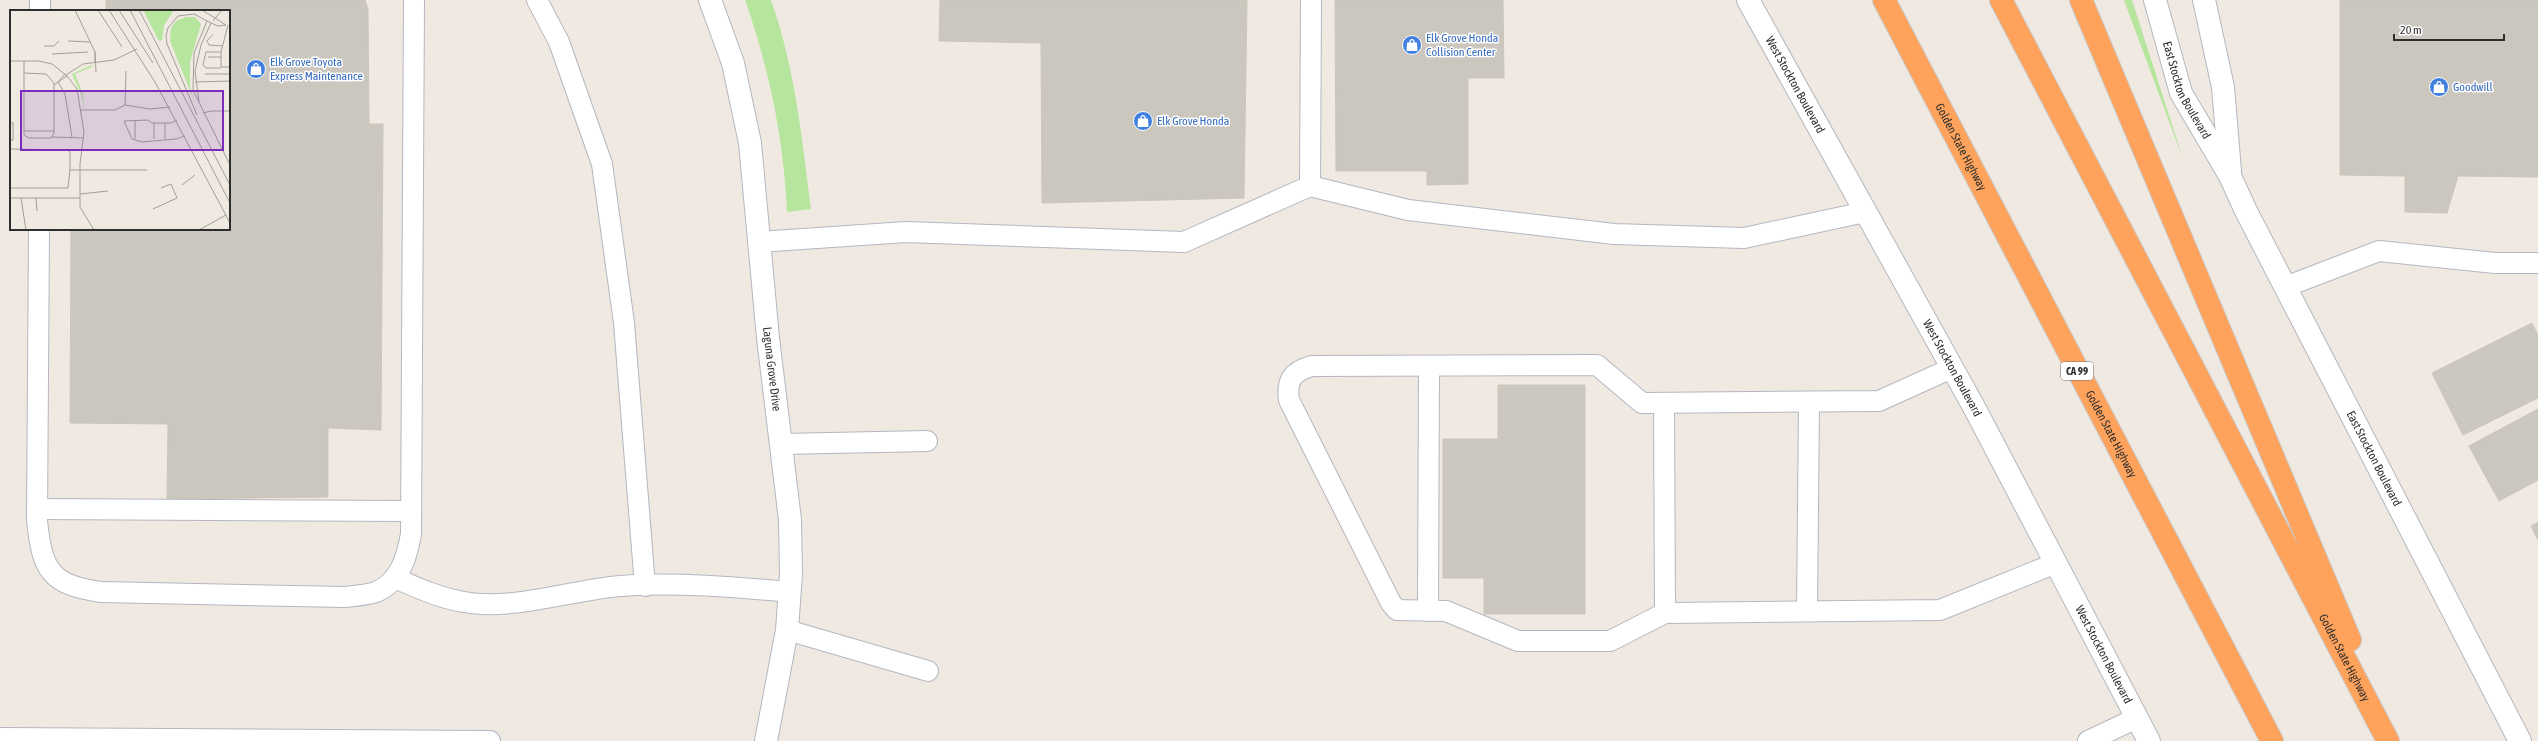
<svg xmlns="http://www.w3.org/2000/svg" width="2538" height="741" font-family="'Asap Condensed',sans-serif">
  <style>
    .green { fill: #b6e59e }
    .building { fill: #cbc7bf; stroke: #cbc5ba }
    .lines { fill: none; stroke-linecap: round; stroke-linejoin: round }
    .service-casing { stroke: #b4b7c1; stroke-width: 22 }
    .minor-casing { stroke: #b4b7c1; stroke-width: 24 }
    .tertiary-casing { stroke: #b4b7c1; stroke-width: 24 }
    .motorway-casing { stroke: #c9c9c9; stroke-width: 24 }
    .service { stroke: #fff; stroke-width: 20 }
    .minor { stroke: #fff; stroke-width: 22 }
    .tertiary { stroke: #fff; stroke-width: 22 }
    .motorway { stroke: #ffa35c; stroke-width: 22 }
    .labels { text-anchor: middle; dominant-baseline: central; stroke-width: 3; stroke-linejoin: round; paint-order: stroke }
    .shield { fill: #fff; stroke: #6d6d6d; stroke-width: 1 }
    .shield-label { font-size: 11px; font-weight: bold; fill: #2e2e2e }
    .shop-label { font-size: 12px; fill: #366cbe; stroke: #fff; text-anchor: start }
    .street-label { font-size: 12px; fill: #2e2e2e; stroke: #fff }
    .inset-road { fill: none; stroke: #a29e99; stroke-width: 1 }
    .view { fill: #7b2cbf; fill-opacity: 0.15; stroke: #7b2cbf; stroke-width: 2 }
    .inset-edge { fill: none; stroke: #2e2e2e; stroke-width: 2 }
  </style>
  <rect width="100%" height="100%" fill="#efe9e1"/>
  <g class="green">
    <path d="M745,0H771C795,68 802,138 811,209L787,212C784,141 769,67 745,0Z"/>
    <polygon points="2124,0 2132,0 2183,159"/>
  </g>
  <g class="building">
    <polygon points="106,0 365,0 368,9 369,124 383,124 381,430 328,428 328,497 167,499 168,424 70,423 71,229 229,229 229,11 106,11"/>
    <polygon points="940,0 1247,0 1244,198 1042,203 1041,43 939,41"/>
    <polygon points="1335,0 1503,0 1504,78 1468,78 1468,184 1427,185 1427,171 1336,171"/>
    <polygon points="2340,0 2538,0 2538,177 2458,176 2447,213 2405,212 2405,176 2340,175"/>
    <polygon points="2532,323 2538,335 2538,398 2463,435 2432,373"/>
    <polygon points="1498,385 1585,385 1585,614 1484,614 1484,578 1443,578 1443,439 1498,439"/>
    <polygon points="2538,409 2538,480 2499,501 2469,446"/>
    <polygon points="2538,522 2538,540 2531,526"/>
  </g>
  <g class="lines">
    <g class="service-casing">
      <g id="service">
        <polyline points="537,0 559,42 602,164 624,323 645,586"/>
        <polyline points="40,11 40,0"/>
        <polyline points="1310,186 1408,210 1614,234 1744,238 1865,212"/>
        <path d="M39,229L37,520C42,570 50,585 101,592L345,597C355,596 367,595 376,592C400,582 407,557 411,534L414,0"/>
        <polyline points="759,242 906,232 1184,242 1310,186 1311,0"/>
        <polyline points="2285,287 2379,251 2495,263 2538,263"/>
        <path d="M1952,368L1879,401L1642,403L1597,365L1312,366C1293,371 1286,380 1289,400L1391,603L1397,610L1446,611L1518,641H1610L1665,613L1940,610L2056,563"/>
        <polyline points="1664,403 1665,613"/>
        <polyline points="781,444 927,441"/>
        <polyline points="37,509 411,511"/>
        <path d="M395,578C418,588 439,598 464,602C512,611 571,590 620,586C676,582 735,587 790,592"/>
        <polyline points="1428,611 1429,366"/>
        <polyline points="1807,611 1809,403"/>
        <polyline points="787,630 928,671"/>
        <polyline points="0,738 490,741"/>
        <polyline points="2088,741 2137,718"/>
      </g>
    </g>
    <g class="minor-casing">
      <g id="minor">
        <path id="s1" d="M710,0L733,63L750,143L768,338L790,520L791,574L787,630L766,741"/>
      </g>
    </g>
    <g class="tertiary-casing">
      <g id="tertiary">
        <path id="s2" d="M1748,0L1975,409L2149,741"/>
        <path id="s3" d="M2155,0L2181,93L2230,176L2246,211L2520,741"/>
        <polyline points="2204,0 2223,87 2230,171"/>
      </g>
    </g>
    <g class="motorway-casing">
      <g id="motorway">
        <path id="s4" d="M1884,0L2272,741"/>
        <path id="s5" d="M2001,0L2388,741"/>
        <polyline points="2081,0 2350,640"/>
      </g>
    </g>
    <use href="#service" class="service"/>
    <use href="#minor" class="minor"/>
    <use href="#tertiary" class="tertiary"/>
    <use href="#motorway" class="motorway"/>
  </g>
  <defs>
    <g id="shop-disc" transform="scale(1)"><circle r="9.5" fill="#3f7fe0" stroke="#fff"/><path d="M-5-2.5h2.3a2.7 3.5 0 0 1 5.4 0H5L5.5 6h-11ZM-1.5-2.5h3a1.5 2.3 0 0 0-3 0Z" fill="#fff"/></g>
  </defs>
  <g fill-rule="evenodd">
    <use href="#shop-disc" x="1412" y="45"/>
    <use href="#shop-disc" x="256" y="69"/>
    <use href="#shop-disc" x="2439" y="87"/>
    <use href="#shop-disc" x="1143" y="121"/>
  </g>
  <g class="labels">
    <rect class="shield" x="2061" y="362" width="32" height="18" rx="3"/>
    <g class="shield-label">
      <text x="2077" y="371">CA 99</text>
    </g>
    <g class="shop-label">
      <text x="1426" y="38">Elk Grove Honda<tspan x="1426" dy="14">Collision Center</tspan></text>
      <text x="270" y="62">Elk Grove Toyota<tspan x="270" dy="14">Express Maintenance</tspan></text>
      <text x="2453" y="87">Goodwill</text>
      <text x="1157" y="121">Elk Grove Honda</text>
    </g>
    <g class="street-label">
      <text stroke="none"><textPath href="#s2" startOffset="97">West Stockton Boulevard</textPath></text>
      <text stroke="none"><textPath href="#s3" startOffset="96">East Stockton Boulevard</textPath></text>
      <text stroke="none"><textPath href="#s4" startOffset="166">Golden State Highway</textPath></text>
      <text stroke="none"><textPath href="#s2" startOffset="421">West Stockton Boulevard</textPath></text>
      <text stroke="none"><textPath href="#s1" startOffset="376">Laguna Grove Drive</textPath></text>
      <text stroke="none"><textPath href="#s4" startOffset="490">Golden State Highway</textPath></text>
      <text stroke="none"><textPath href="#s3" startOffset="510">East Stockton Boulevard</textPath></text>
      <text stroke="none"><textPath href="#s2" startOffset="745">West Stockton Boulevard</textPath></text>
      <text stroke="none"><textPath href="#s5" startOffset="742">Golden State Highway</textPath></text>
    </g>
  </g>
  <g transform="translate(10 10)">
    <rect width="220" height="220" fill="#efe9e1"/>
    <path d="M133,0H164L154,15L152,30L149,31ZM176,7H185L191,14L180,52V77L185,93L160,31L161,18L166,11ZM82,55V57L65,64L73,84L74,98L71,84L62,64Z" fill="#b6e59e"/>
    <path class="inset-road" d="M65,0L85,42M88,0L112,37M99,0L145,72L220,213M109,0L143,53M120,0L220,193M129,0L220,175M192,0L205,8M205,8L216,15M197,11L184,43L183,80L220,155M203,11L212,0M218,15L211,42V57H220M203,24L197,31L199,35L213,36M58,31L80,32M34,36H44L49,31M211,42H196L193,55L196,58H211M42,44L78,42M198,47H211M0,51H29L42,54L57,66L67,79L74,122L70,154V197L84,220M14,51V125L19,128H41L44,123V73L36,64L14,63M85,52V42L86,62M55,64L48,72L57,66M195,64H220M56,65L73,54L104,50L127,39M185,72L220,71M0,73V100M44,75L48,72L55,84L62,127M189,92L185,61L191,35L201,13L208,16L216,15M115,95L140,99L160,97M71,100H105L115,95L116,61M193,103L201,101H220M187,105L157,34L156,26L158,18L168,6L184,4L201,13M167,110L161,113H142L138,110L114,111L122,129L132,132L166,129L175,126M0,112L3,113V130H0M144,113V129M14,121H44M42,127L74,128M125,129V110M155,129V113M0,139L58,140L60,142V160M172,175L185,165M0,178H58L60,160H137M70,184L98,181M0,188H70M11,188L16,220M26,188L27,201M143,199L167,188L161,174L151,178M189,220L216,205"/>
    <path class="view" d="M11,81H213V140H11Z"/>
    <rect width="220" height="220" class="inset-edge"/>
  </g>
  <path d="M2394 34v6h110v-6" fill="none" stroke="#2e2e2e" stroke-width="2"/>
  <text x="2400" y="34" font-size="12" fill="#2e2e2e" stroke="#ffffff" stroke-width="3" paint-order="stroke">20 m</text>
</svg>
